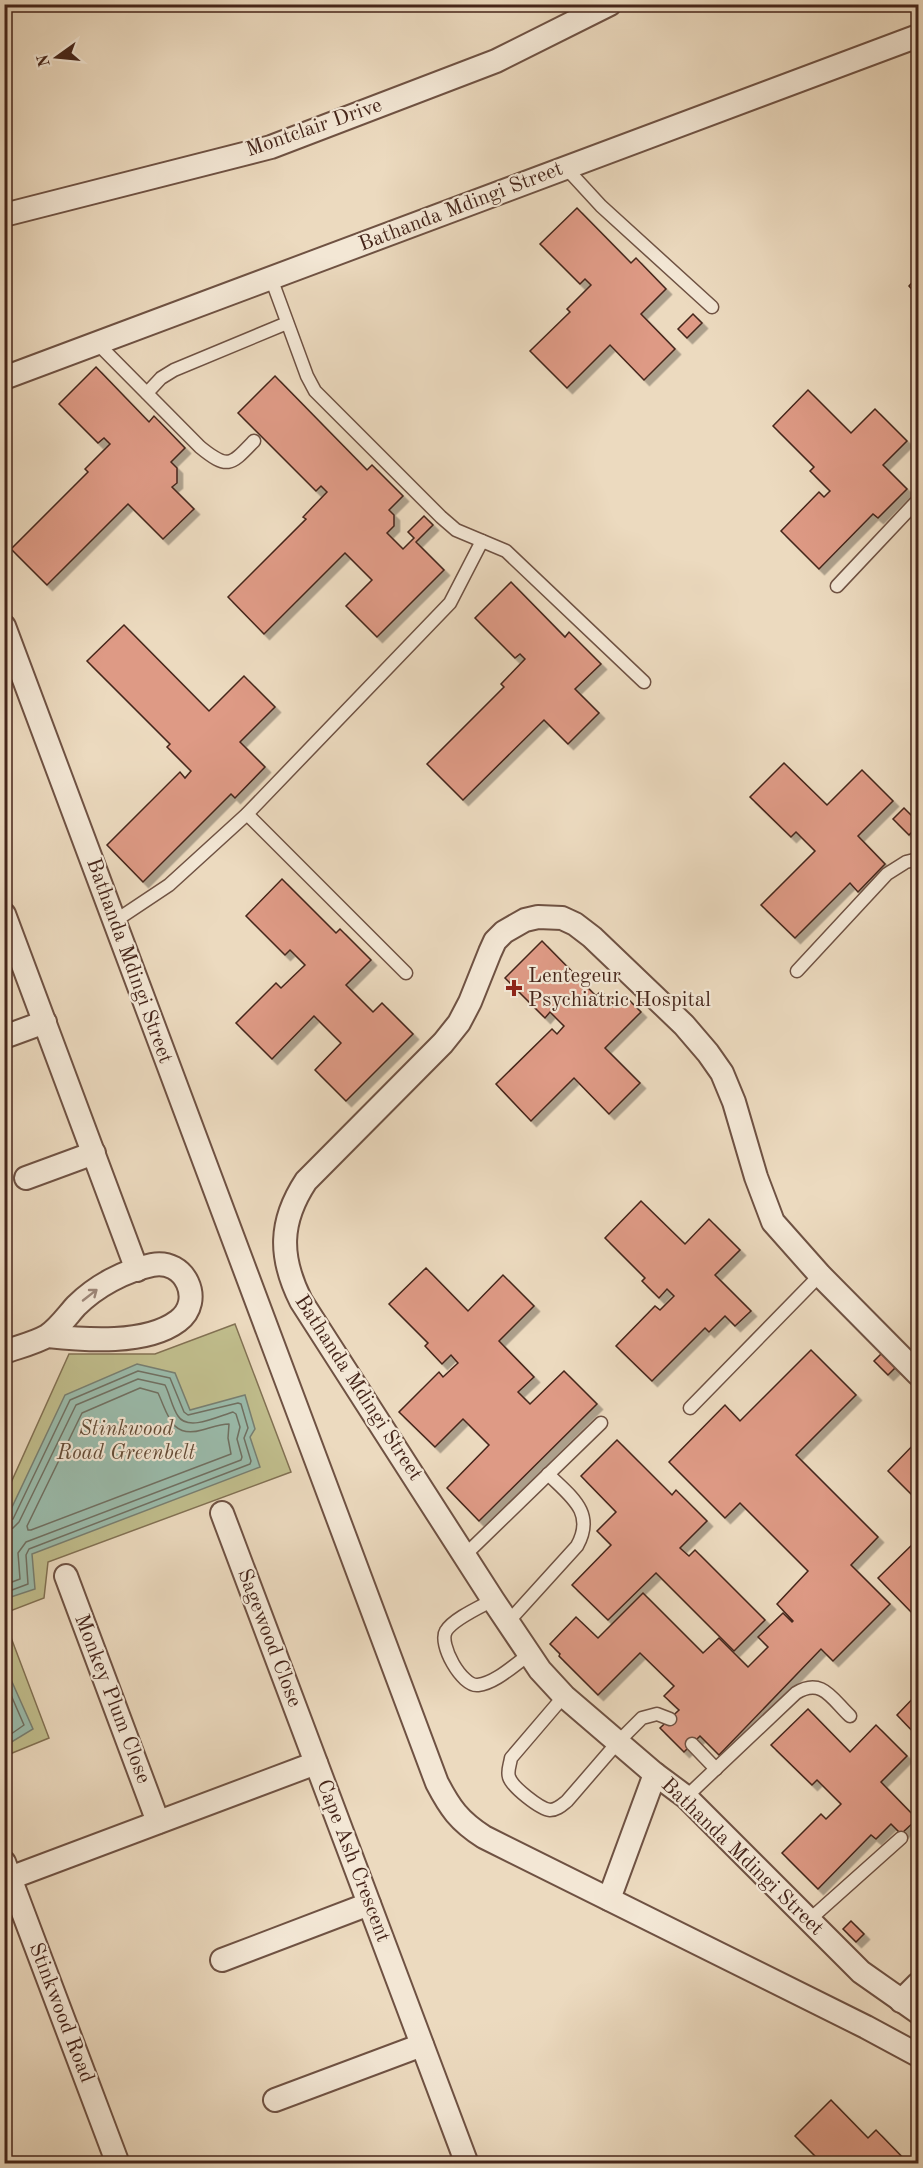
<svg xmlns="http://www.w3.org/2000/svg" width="923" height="2168" font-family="'Old Standard TT',serif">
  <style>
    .green { fill: #c0bd8c; stroke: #827153; stroke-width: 1.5 }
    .water { fill: #9abbab; stroke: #787f71; stroke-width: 1.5 }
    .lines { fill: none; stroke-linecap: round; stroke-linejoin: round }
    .shore { stroke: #707062; stroke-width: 1.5 }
    .building { fill: #de9a85; stroke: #45251a; stroke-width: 1.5; filter: url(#shadow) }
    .lane-casing { stroke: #6f5243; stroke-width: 15 }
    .street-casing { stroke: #6f5243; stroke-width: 26 }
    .lane { stroke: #f3e7d5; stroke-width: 12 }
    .street { stroke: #f3e7d5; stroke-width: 22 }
    .oneway { stroke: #9c8678 }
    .poi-dot { fill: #8f2418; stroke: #f3e7d5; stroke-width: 2 }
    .labels { text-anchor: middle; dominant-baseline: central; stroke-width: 4.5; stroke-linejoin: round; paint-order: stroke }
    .street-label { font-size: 21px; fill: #45251a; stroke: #f3e7d5 }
    .poi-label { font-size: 21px; fill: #45251a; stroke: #f3e7d5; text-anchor: start }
    .park-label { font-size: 21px; font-style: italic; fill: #644b36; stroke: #f3e7d5 }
  </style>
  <defs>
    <filter id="shadow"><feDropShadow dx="5.5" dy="5.5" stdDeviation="0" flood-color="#0004"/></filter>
  </defs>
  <rect width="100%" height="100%" fill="#ecdabf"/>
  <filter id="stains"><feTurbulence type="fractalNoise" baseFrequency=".00333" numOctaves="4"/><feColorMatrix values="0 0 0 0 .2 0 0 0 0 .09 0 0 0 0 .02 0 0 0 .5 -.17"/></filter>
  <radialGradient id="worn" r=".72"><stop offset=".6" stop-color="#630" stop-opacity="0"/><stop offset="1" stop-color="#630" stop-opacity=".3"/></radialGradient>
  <g class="green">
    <polygon points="235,1324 291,1472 48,1562 44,1598 5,1613 5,1496 69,1354 155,1354"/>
    <polygon points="4,1619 49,1738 5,1756 4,1756"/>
  </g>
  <g class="water">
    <polygon points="137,1364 175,1373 190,1410 245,1395 255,1429 250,1437 260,1467 32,1554 35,1589 5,1599 5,1522 65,1395"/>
    <polygon points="4,1664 33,1729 5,1746 4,1746"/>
  </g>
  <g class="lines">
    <g class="shore">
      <path d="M140,1388L158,1393C168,1414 171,1439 202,1430C210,1428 220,1424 229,1424L228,1438L231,1454L31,1530H28L27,1526L82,1413Z"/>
      <polyline points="4,1522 13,1519 70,1400 138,1371 170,1378 184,1412 188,1415 238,1403 241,1404 248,1428 244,1438 251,1461 250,1464 29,1549 26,1555 28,1584 4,1593"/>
      <path d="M4,1530L13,1528L19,1522L76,1405L138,1379L165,1385C170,1395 172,1407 178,1416C188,1432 219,1416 233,1412L236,1414L240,1427L237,1439L242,1457L241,1460L26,1542L18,1553L20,1579L4,1585"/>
      <polyline points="4,1679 24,1725 4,1739"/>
    </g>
  </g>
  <g class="building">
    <polygon points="577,208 631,263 636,258 666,289 641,314 675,349 644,380 610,345 567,388 530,351 570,312 567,309 591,285 585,279 580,284 540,244"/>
    <polygon points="918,276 918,296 909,286"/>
    <polygon points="693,314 702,323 687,338 678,329"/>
    <polygon points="96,367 149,422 154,416 185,448 171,462 177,468 177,483 172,487 194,509 163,539 128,504 47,585 11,549 88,472 85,469 110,444 104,438 98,443 59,404"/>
    <polygon points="275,376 367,470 372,465 403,496 389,510 394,515 394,526 387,533 403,549 414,538 408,532 424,516 433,525 416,542 444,570 377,637 346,606 372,580 345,553 264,634 228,597 306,519 303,517 327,492 321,486 316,491 238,413"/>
    <polygon points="808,390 851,433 875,409 907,441 883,465 907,489 878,518 873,514 819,569 781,531 819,492 824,497 830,491 810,471 814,467 773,426"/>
    <polygon points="511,582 565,637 569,632 601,664 575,689 599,713 568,744 544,720 463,800 427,764 504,687 501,684 525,659 520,654 515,658 475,618"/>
    <polygon points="124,625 209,711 244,676 275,707 240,742 265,767 235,798 231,794 143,882 107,845 180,772 185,778 191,771 167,747 170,744 87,661"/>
    <polygon points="784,763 827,805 862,770 893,801 858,836 885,864 858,892 850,883 795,938 761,905 815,851 796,832 791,837 750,797"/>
    <polygon points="904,808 918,822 918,826 909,835 893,819"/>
    <polygon points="282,879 336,933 340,929 371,960 346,985 373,1012 382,1003 413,1034 346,1101 315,1070 341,1043 314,1016 272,1059 236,1023 276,983 281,988 305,965 290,950 285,955 246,916"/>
    <polygon points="542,941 596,996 601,991 615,1006 625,996 641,1012 605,1048 640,1083 609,1114 574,1078 531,1121 496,1084 552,1029 557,1034 564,1026 550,1012 545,1018 505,978"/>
    <polygon points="641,1201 685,1244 709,1219 740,1250 715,1275 751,1311 735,1326 725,1316 709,1332 705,1328 652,1381 616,1346 655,1306 660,1310 674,1296 667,1289 659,1298 642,1281 645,1278 605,1238"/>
    <polygon points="426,1268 468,1311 503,1275 534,1306 499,1341 534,1377 518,1392 530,1404 564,1371 597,1404 479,1521 447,1488 489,1445 463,1419 435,1447 399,1412 439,1372 443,1377 458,1363 451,1355 442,1364 425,1346 428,1343 389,1304"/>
    <polygon points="811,1350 856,1395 796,1455 878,1537 851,1565 890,1604 833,1661 821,1649 719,1755 700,1736 684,1752 660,1728 679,1710 664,1696 674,1686 640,1653 598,1695 559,1656 560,1654 550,1644 576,1617 598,1638 643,1593 703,1653 719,1638 748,1667 768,1647 758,1637 783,1613 792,1622 793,1621 777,1604 808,1571 740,1503 725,1518 669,1462 725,1405 740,1421"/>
    <polygon points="882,1353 896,1367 888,1375 874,1361"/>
    <polygon points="617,1440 672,1495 676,1490 707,1521 680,1548 689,1556 695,1550 765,1620 734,1651 656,1573 608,1620 572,1585 611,1545 597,1531 616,1512 581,1476"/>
    <polygon points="918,1440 918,1501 888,1471"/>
    <polygon points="918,1532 918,1611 914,1615 878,1578 918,1539 915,1536"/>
    <polygon points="918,1693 918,1737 897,1715"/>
    <polygon points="808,1709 850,1752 876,1725 907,1756 881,1782 917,1819 901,1834 891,1824 876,1839 871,1835 818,1889 782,1853 821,1814 826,1819 841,1804 817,1780 812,1785 771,1745"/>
    <polygon points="851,1921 864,1934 856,1942 843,1929"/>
    <polygon points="831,2100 868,2138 876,2130 909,2164 823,2164 795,2136"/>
  </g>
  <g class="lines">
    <g class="lane-casing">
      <g id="lane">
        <polyline points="566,168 601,206 712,307"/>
        <polyline points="271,278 307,376 315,391 441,517 456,530 506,551 644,682"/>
        <path d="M97,343L200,447C228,470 231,465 254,441"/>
        <polyline points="147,393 161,378 174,370 287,323"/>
        <polyline points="837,586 918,500"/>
        <polyline points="247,814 406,973"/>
        <polyline points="115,921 169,885 247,814 450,603 482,541"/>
        <polyline points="797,971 887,874 906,862 918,859"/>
        <polyline points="690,1408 820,1275"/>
        <polyline points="465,1555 601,1423"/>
        <path d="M493,1600C480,1607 453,1619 446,1631C438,1644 462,1687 478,1685C496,1683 515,1664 530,1654"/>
        <path d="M509,1621L577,1546C596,1512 570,1496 548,1474"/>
        <path d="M564,1696L511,1758C510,1765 507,1771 509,1777C512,1787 540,1809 550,1810C557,1810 562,1805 567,1801L618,1742L642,1718L657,1714L670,1719"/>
        <polyline points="692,1744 716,1769"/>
        <path d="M686,1797L796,1693C822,1677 832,1699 850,1716"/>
        <polyline points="808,1921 901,1838"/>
      </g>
    </g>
    <g class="street-casing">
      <g id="street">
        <polyline points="4,215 271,147 496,61 610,4"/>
        <polyline points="4,378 918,36"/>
        <path d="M4,626L437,1783C450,1808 459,1821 484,1837L866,2027L918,2055"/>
        <polyline points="4,914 137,1270"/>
        <polyline points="4,1037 45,1022"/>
        <polyline points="26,1178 94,1153"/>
        <path d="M4,1352C18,1347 35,1343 47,1336C58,1329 67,1316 76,1306C96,1286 124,1271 152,1265C185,1258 205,1301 178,1321C146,1345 85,1340 48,1336"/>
        <path d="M918,1374L820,1275L773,1222L756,1177L734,1102L722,1073L708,1053L684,1025L592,937L575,924L562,918L538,917L525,920L504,932L495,941L490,952L470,1002L459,1023L443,1043L306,1181C279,1222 279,1257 301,1301L493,1600L540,1670L564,1696L655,1774L686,1797L861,1972L918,2012"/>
        <polyline points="222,1513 467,2164"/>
        <polyline points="66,1576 158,1822"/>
        <polyline points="4,1862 118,2164"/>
        <polyline points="10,1878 316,1763"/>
        <polyline points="609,1899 655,1774"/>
        <polyline points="222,1960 369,1904"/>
        <polyline points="901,2001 918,1984"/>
        <polyline points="275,2100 422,2045"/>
      </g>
    </g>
    <use href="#lane" class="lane"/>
    <use href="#street" class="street"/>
  </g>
  <defs><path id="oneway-shaft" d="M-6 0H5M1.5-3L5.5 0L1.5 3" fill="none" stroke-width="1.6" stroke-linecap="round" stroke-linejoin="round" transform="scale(1.5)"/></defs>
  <use class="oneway" href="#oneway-shaft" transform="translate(90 1295) rotate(-38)"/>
  <path class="poi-dot" d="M511 979h6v6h6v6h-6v6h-6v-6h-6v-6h6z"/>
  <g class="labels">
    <g class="street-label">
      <text transform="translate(314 128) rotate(-19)">Montclair Drive</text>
      <text transform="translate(461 207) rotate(-21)">Bathanda Mdingi Street</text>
      <text transform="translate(129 961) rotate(70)">Bathanda Mdingi Street</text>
      <text transform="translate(358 1388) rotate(57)">Bathanda Mdingi Street</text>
      <text transform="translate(269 1638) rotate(69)">Sagewood Close</text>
      <text transform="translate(112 1699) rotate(69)">Monkey Plum Close</text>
      <text transform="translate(742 1857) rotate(44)">Bathanda Mdingi Street</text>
      <text transform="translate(353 1861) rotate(69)">Cape Ash Crescent</text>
      <text transform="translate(61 2013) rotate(69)">Stinkwood Road</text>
    </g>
    <g class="poi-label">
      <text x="528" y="976">Lentegeur<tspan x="528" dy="24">Psychiatric Hospital</tspan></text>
    </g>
    <g class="park-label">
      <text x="126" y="1429">Stinkwood<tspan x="126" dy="24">Road Greenbelt</tspan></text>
    </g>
  </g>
  <rect width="923" height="2168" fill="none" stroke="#ecdabf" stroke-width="24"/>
  <rect x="6" y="6" width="911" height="2156" fill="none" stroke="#45251a" stroke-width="3"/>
  <rect x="12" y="12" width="899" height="2144" fill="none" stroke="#45251a" stroke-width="1.5"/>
  <g transform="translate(57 57) rotate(255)" stroke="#f3e7d5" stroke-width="4.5" paint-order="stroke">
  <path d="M0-4.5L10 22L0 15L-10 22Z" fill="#45251a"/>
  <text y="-9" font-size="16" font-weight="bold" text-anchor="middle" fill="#45251a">N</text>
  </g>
  <rect width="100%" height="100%" filter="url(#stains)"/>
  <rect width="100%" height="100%" fill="url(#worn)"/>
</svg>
